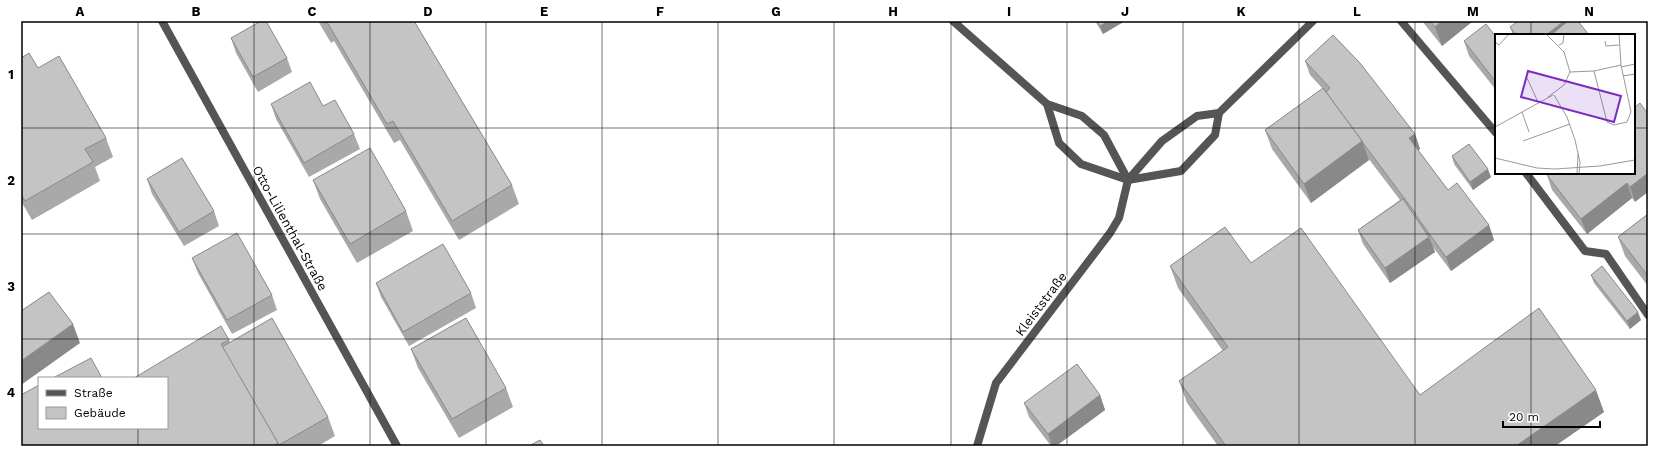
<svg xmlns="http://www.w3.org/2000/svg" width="1669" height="467" font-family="'Work Sans',sans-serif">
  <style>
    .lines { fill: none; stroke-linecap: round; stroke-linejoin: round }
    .lane { stroke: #555; stroke-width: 8 }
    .street { stroke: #555; stroke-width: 8 }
    .wall { fill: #a9a9a9 }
    .shaded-wall { fill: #898989 }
    .building { fill: #c4c4c4; stroke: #898989 }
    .grid { fill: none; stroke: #000; stroke-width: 1; stroke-opacity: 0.55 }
    .labels { text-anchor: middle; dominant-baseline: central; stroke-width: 3; stroke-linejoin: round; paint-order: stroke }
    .street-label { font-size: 13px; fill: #000; stroke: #fff }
    .inset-road { fill: none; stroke: #999; stroke-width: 1 }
    .view { fill: #7b2cbf; fill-opacity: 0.15; stroke: #7b2cbf; stroke-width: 2 }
    .inset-edge { fill: none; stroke: #000; stroke-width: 2 }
    .neatline { fill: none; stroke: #000; stroke-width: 1.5 }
    .grid-label { font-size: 13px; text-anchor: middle; font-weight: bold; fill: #000 }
  </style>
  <rect width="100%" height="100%" fill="#fff"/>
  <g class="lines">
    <g class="lane">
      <polyline points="1401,21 1496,133"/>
      <polyline points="1526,173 1585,251 1606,254 1648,315"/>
    </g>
    <g class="street">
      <polyline points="162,21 397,446"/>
      <polyline points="953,21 1047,104 1082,116 1104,135 1128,180"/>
      <polyline points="1047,104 1059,143 1081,164 1128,180 1181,171 1215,135 1219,113"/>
      <polyline points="977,446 996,383 1110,233 1119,218 1128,180 1162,141 1197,116 1219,113 1222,110 1313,21"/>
    </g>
  </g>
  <g class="wall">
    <polygon points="318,21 414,21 512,185 519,204 459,240 400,140 394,143 334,41 331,43"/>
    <polygon points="1095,21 1125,21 1103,34"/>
    <polygon points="1422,21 1473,21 1442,46"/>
    <polygon points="1510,27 1589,35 1513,35"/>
    <polygon points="1496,37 1496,90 1469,56 1464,41"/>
    <polygon points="231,38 287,58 292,72 258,92 236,53"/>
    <polygon points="21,58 38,68 106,138 113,157 95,167 100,181 32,220 21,201"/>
    <polygon points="1305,61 1415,134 1420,149 1418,150 1448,190 1489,225 1494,240 1451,271 1433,247 1435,252 1390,283 1363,244 1358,230 1400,200 1368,158 1369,160 1311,203 1272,149 1265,130 1323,89 1310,75"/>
    <polygon points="271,104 323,106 354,134 360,149 309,177 276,119"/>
    <polygon points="1452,156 1491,177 1473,190 1454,164"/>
    <polygon points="1634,173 1635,202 1632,198 1587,234 1552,190 1547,175"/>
    <polygon points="147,179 214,211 219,226 184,246 152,194"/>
    <polygon points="313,180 406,211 413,231 357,263 320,199"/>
    <polygon points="1648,214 1648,286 1625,256 1618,237"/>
    <polygon points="192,258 272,295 277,310 232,334 198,273"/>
    <polygon points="1251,263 1420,395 1604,412 1555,446 1218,446 1187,403 1179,381 1223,351 1178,288 1170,266"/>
    <polygon points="1591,275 1641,320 1630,329 1594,283"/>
    <polygon points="376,283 471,293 476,308 409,346 381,297"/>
    <polygon points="229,340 230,342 328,417 335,436 318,446 21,446 167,428 134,378"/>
    <polygon points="411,349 506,388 513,407 459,438 418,368"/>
    <polygon points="1100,395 1105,410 1056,446 1051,446 1029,417 1024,403"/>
  </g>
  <g class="shaded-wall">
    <polygon points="1109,21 1125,21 1103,34 1100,26"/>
    <polygon points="1442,21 1473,21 1442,46 1435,27"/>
    <polygon points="1564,21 1573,21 1552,34 1552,35 1546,35"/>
    <polygon points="1415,134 1420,149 1414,153 1409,138"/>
    <polygon points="1362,141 1369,160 1311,203 1304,184"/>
    <polygon points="1488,169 1491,177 1473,190 1470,182"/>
    <polygon points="1648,173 1648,192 1635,202 1630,187"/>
    <polygon points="1627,183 1632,198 1587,234 1581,219"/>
    <polygon points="1489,225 1494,240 1451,271 1446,257"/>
    <polygon points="1429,237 1435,252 1390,283 1385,268"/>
    <polygon points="1638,312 1641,320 1630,329 1627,321"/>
    <polygon points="73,324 80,343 21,385 21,361"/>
    <polygon points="1596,390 1604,412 1555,446 1516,446"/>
    <polygon points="1100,395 1105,410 1056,446 1052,446 1048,434"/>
  </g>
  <g class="building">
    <polygon points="261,21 266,21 287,58 253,77 231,38"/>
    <polygon points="322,21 414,21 512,185 452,221 393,121 387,124 327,22 324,23"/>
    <polygon points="1097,21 1109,21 1100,26"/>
    <polygon points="1430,21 1442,21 1435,27"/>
    <polygon points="1518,21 1564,21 1546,35 1516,35 1510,27"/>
    <polygon points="1568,21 1578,21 1589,35 1553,35 1552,34"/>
    <polygon points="1486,24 1496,37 1496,82 1464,41"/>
    <polygon points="1333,35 1360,63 1415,134 1409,138 1448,190 1457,183 1489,225 1446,257 1415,214 1416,214 1363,143 1362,141 1326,92 1330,88 1305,61"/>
    <polygon points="29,53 38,68 59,56 106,138 85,149 93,162 25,201 21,194 21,58"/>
    <polygon points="310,82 323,106 335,100 354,134 304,163 271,104"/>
    <polygon points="1323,88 1362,141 1304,184 1265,130"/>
    <polygon points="1640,103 1648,114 1648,173 1630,187 1627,183 1581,219 1547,175 1550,173 1634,173 1634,108"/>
    <polygon points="1469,144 1488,169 1470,182 1452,156"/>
    <polygon points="370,148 406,211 350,244 313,180"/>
    <polygon points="182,158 214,211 179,232 147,179"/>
    <polygon points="1403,199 1429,237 1385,268 1358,230"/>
    <polygon points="1648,214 1648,276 1618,237"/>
    <polygon points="1225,227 1251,263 1301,228 1420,395 1539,308 1596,390 1516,446 1226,446 1179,381 1228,347 1170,266"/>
    <polygon points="237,233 272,295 227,320 192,258"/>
    <polygon points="443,244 471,293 403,332 376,283"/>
    <polygon points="1602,266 1638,312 1627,321 1591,275"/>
    <polygon points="49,292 73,324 21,361 21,311"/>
    <polygon points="272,318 328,417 279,445 222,347"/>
    <polygon points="466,318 506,388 452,419 411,349"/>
    <polygon points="221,326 229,340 221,344 278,443 273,446 21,446 21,395 39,385 39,428 167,428 167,378 134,378"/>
    <polygon points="91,358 102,378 53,378"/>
    <polygon points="1077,364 1100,395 1048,434 1024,403"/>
    <polygon points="540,440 544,446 529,446"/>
  </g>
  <path class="grid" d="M138,21V378M254,21V446M370,21V446M486,21V446M602,21V446M718,21V446M834,21V446M951,21V446M1067,21V446M1183,21V446M1299,21V446M1415,21V446M1531,21V35M21,128H1496M1634,128H1648M1531,173V446M21,234H1648M21,339H1648M138,428V446"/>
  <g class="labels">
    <g class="street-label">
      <text transform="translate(290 228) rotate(61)">Otto-Lilienthal-Straße</text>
      <text transform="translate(1041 304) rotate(-53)">Kleiststraße</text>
    </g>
  </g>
  <g transform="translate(1495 34)">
    <rect width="140" height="140" fill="#fff"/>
    <path class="inset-road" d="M51,0L69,18L75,38L69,51L53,63M110,7L111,12L124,11M0,8L4,11L14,0M64,11L68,9L69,0M126,33L140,30M99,37L112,88L119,91L132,88L136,78L126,31L124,0M75,38L99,37L126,31M128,42L140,40M32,44L43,68M59,61L72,83L80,106L85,128L84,140M27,78L34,98M0,93L58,61M28,107L75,90M0,124L42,134L60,135L105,132L140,126M82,140L83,120"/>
    <path class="view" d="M33,37L126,62L119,88L26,63Z"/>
    <rect width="140" height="140" class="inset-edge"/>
  </g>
  <rect width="1669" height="467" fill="none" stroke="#ffffff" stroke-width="44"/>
  <rect x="38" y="377" width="130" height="52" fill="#ffffff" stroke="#999999"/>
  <rect x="46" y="390" width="20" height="6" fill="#555555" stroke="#999999"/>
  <text x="74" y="397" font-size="12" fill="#000000">Straße</text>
  <rect x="46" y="407" width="20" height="12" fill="#c4c4c4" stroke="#999999"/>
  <text x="74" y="417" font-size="12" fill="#000000">Gebäude</text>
  <path d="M1503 421v6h97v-6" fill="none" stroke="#000000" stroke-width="2"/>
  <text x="1509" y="421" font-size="12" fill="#000000" stroke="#ffffff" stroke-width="3" paint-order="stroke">20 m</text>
  <rect x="22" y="22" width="1625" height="423" class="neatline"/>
  <g class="grid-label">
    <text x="80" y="16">A</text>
    <text x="196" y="16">B</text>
    <text x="312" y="16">C</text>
    <text x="428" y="16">D</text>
    <text x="544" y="16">E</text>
    <text x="660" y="16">F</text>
    <text x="776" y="16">G</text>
    <text x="893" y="16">H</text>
    <text x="1009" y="16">I</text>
    <text x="1125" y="16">J</text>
    <text x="1241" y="16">K</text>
    <text x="1357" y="16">L</text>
    <text x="1473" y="16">M</text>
    <text x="1589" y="16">N</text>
    <text x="11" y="79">1</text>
    <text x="11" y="185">2</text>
    <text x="11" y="291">3</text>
    <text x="11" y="397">4</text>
  </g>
</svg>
